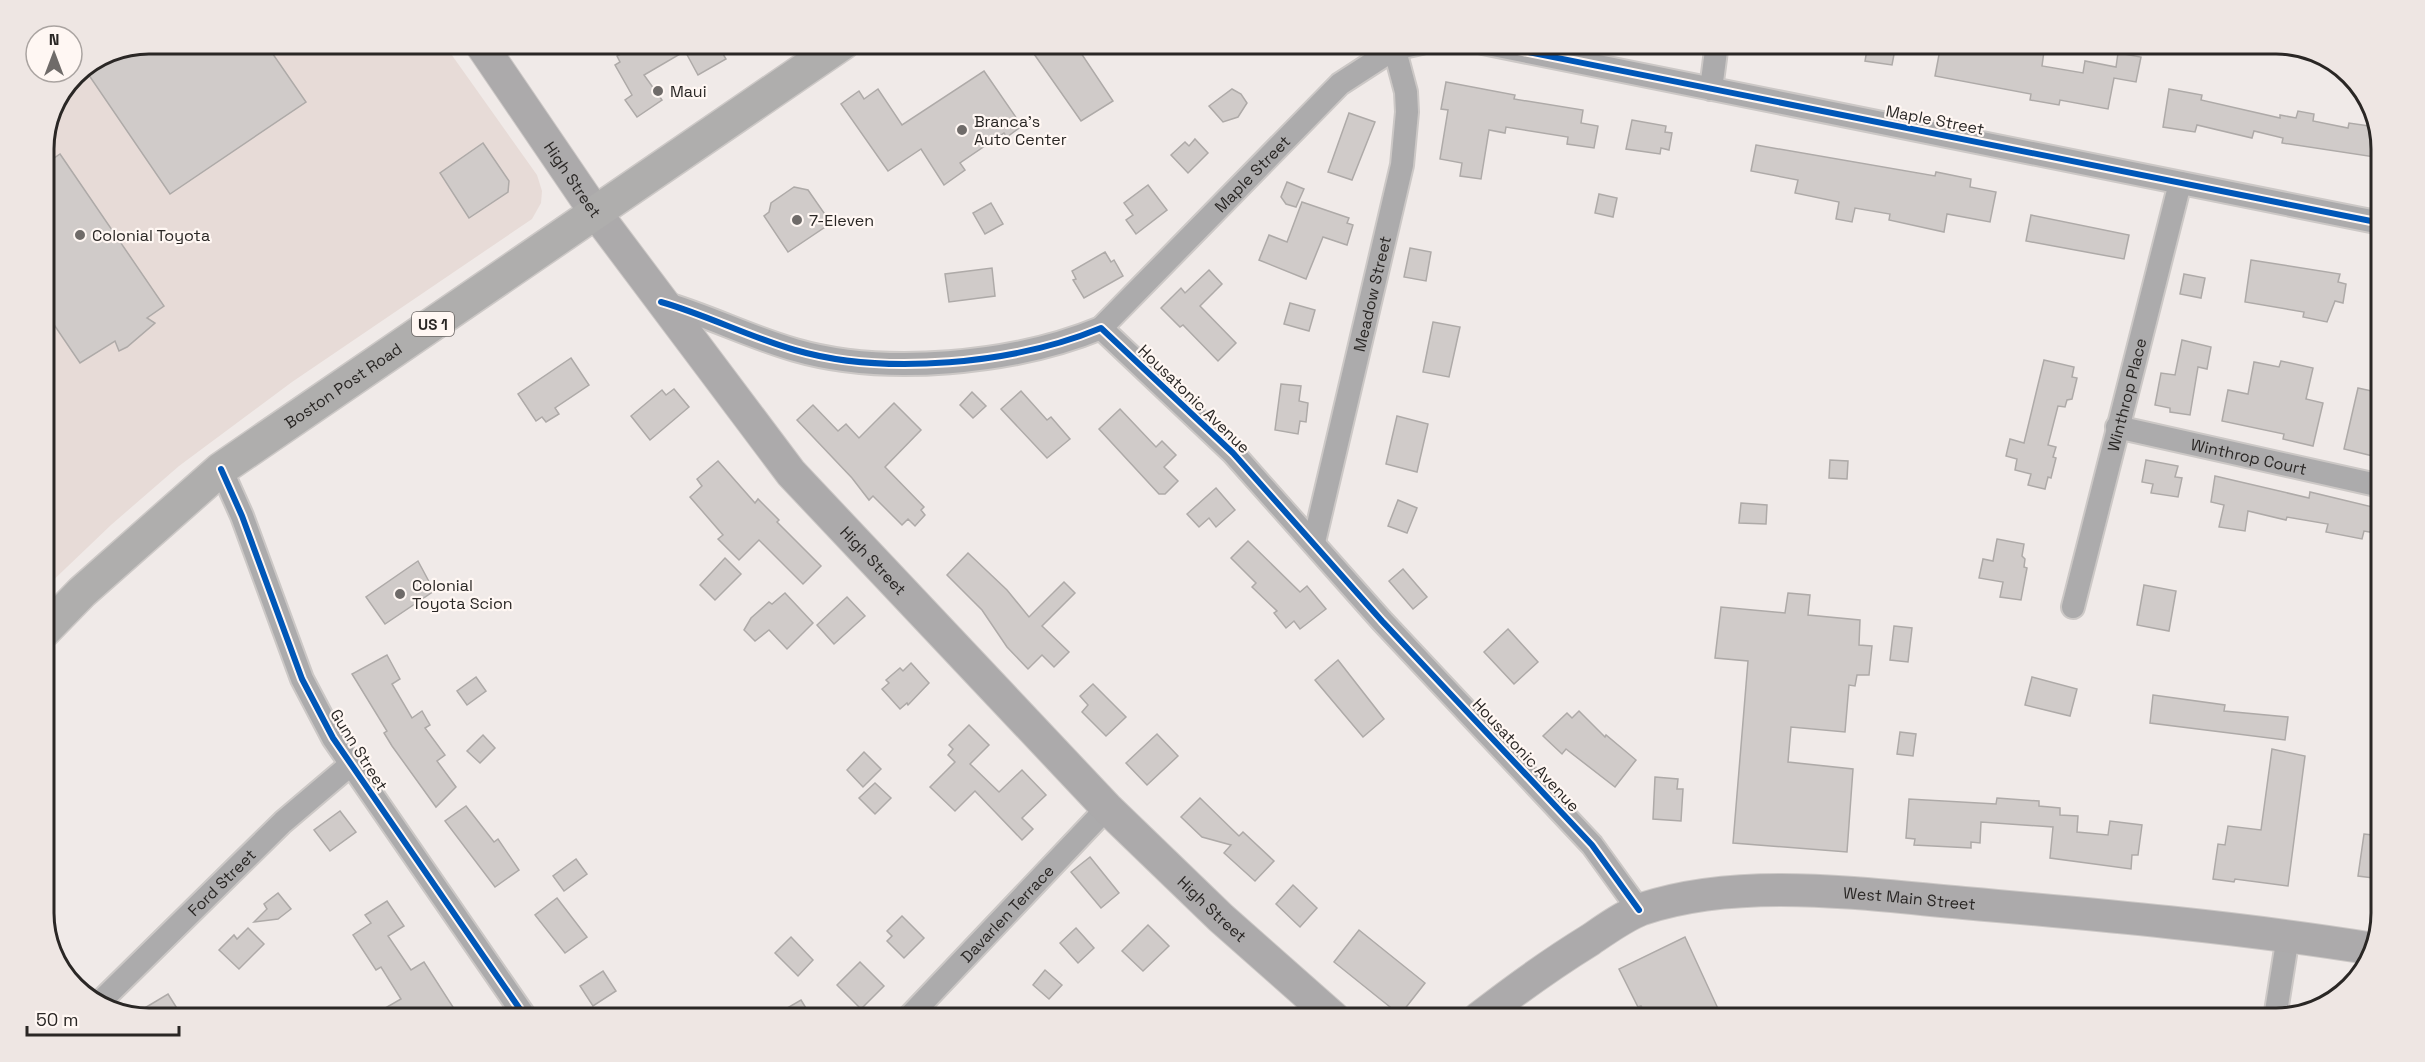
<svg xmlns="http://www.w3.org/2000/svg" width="2425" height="1062" font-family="'Space Grotesk',sans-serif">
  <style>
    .built { fill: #e7dbd7 }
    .building { fill: #d0cbc9; stroke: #aeaaa8; stroke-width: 1.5 }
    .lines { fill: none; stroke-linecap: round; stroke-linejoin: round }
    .minor-casing { stroke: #ccc8c6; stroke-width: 26 }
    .secondary-casing { stroke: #ccc8c6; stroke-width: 34 }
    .primary-casing { stroke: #ccc8c6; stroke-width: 36 }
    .minor { stroke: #acabac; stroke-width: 22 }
    .secondary { stroke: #acaaab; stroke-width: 32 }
    .primary { stroke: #afaead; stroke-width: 33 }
    .cycleway-casing { stroke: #fff7f3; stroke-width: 10 }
    .cycleway { stroke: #0057b8; stroke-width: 6 }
    .poi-dot { fill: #6f6b69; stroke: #fff7f3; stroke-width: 2 }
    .labels { text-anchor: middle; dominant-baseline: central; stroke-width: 4.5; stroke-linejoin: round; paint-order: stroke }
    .shield { fill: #fff7f3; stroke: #6a6563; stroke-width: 1.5 }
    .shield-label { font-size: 15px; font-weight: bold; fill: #2a2725 }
    .poi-label { font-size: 16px; fill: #2a2725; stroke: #fff7f3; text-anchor: start }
    .street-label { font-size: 16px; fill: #2a2725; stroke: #fff7f3 }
    .rim { fill: none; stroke: #2a2725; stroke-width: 3 }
  </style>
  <rect width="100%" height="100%" fill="#f0eae8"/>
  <polygon class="built" points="149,43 444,44 537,175 542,191 541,203 532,219 292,382 179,466 111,525 44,589 44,143 75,74 109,51"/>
  <g class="building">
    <polygon points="149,44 266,44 306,102 170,194 84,68 109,51"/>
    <polygon points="639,44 717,44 726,59 698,75 685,51 644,75 662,100 637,117 625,100 632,95 615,65 620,62 617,56"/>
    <polygon points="1027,44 1075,44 1113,101 1081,121"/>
    <polygon points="1868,44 1896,44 1892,65 1865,61"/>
    <polygon points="1941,44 1989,51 1990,46 2028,53 2030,44 2045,44 2042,66 2083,73 2085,61 2116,67 2118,53 2141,57 2136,82 2114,78 2108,109 2060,100 2059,105 2030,100 2031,94 1935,76"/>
    <polygon points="984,71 1022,126 1007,137 1004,133 960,163 965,170 944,185 921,149 888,171 841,104 859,91 864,99 878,89 902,125"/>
    <polygon points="1446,82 1515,95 1514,99 1583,110 1581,123 1598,126 1594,148 1567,144 1568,137 1506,127 1505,133 1489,130 1481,179 1460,176 1462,163 1440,159 1448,110 1441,109"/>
    <polygon points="1232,89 1241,94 1247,103 1238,117 1223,122 1209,106"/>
    <polygon points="2169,89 2202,95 2201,100 2280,118 2280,115 2296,118 2298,111 2314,114 2313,121 2348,128 2349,123 2376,127 2381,143 2381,158 2282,143 2283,138 2254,131 2252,138 2197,125 2195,132 2163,127"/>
    <polygon points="1349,113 1375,122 1352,180 1328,172"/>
    <polygon points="1632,120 1666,126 1665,132 1672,133 1669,150 1661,148 1660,154 1626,149"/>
    <polygon points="1195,139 1208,153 1188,173 1171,155 1185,142 1189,146"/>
    <polygon points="483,143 509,181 508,192 469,218 440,173"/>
    <polygon points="1756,145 1935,176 1936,172 1971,179 1970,187 1996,192 1990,222 1947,214 1944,232 1889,220 1890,214 1855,208 1852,222 1836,219 1839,202 1795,193 1798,180 1751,171"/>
    <polygon points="60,154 164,306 147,318 155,323 127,347 119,351 115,341 80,363 44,310 44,165"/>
    <polygon points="1287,182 1304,189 1296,207 1286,204 1281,197"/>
    <polygon points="1148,185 1167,210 1136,234 1126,220 1133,215 1124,203"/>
    <polygon points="794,187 808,190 831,223 788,252 764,216 769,212 771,203"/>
    <polygon points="1599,194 1617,198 1613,217 1595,213"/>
    <polygon points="1302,202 1349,218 1347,223 1353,225 1347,245 1323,237 1306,279 1259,260 1269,235 1287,242"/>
    <polygon points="991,203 1003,224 985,234 973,213"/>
    <polygon points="2031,215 2129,235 2124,259 2026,241"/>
    <polygon points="1410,248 1431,252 1426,281 1404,277"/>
    <polygon points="1105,252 1111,262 1114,260 1123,276 1084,298 1073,280 1076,279 1072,271"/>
    <polygon points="2251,260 2340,274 2338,282 2346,284 2343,303 2335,301 2327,322 2303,317 2304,312 2245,302"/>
    <polygon points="992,268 995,296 949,302 945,274"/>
    <polygon points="1209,270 1222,284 1200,306 1236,343 1218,361 1183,325 1180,327 1161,308 1181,288 1185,293"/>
    <polygon points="2184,274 2205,278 2201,298 2180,294"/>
    <polygon points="1290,303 1315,310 1309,331 1284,324"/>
    <polygon points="1433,322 1460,327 1449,377 1423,372"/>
    <polygon points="2182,340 2211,347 2207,369 2198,367 2190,415 2170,412 2170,408 2155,405 2161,373 2175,375"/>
    <polygon points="571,358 589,385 555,408 559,414 546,422 542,417 536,421 518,394"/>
    <polygon points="2044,360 2074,367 2072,377 2077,378 2072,399 2067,400 2065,407 2058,406 2048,445 2056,447 2053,457 2056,458 2051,478 2048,477 2045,489 2028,485 2031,474 2015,470 2017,459 2006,456 2010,439 2024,443"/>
    <polygon points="2281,361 2313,368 2306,399 2323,403 2313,446 2283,439 2284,434 2222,421 2228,390 2248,394 2254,362 2279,367"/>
    <polygon points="1281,384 1301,386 1299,401 1308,403 1306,422 1300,421 1298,434 1275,430"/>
    <polygon points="2358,388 2381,393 2377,411 2381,412 2381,436 2377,457 2344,449"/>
    <polygon points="674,389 689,407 650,440 631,416 662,390 666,395"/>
    <polygon points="1021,391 1047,420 1051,417 1070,439 1047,458 1001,409"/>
    <polygon points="972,392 986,406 973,418 960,405"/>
    <polygon points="894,403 921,430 885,467 924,507 921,510 925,515 915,526 908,519 902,525 873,496 869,500 852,478 797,420 813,405 838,431 846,424 859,438"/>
    <polygon points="1120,409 1156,447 1162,441 1176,455 1164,467 1178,481 1165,494 1159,494 1099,429"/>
    <polygon points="1397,416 1428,424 1417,472 1386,464"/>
    <polygon points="1830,460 1848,461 1847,479 1829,478"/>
    <polygon points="2146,460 2178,466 2175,477 2182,478 2178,497 2151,493 2153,484 2142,482"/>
    <polygon points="718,461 755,503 758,499 779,520 777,522 821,566 803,584 759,540 739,560 718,539 723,535 690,497 702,486 697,479"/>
    <polygon points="2215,476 2309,498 2310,492 2381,509 2381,534 2364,531 2362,539 2326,532 2328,524 2287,517 2286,520 2248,511 2245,531 2219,527 2224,505 2211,502"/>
    <polygon points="1216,488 1235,510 1216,527 1209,518 1199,527 1187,514"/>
    <polygon points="1398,500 1417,508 1407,533 1388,526"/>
    <polygon points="1741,503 1767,505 1766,524 1739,523"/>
    <polygon points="1997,539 2024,544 2022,556 2025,559 2024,567 2027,568 2021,600 2000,597 2003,582 1979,578 1983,559 1993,561"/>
    <polygon points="1248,541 1300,592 1307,586 1326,609 1300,629 1294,621 1286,628 1274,613 1277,611 1252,587 1256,583 1231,558"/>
    <polygon points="968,553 1007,590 1029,617 1064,582 1075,593 1042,626 1069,652 1054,667 1042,655 1028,669 1007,647 982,610 947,575"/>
    <polygon points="725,558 741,574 715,600 700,585"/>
    <polygon points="418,561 434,591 385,624 366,597"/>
    <polygon points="1403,569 1427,597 1413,609 1389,581"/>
    <polygon points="2144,585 2176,591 2169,631 2137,625"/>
    <polygon points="785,593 813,623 787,649 769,630 755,641 744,630 751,618 769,602 772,604"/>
    <polygon points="1788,593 1810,595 1808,615 1860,620 1859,645 1872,646 1869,675 1857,675 1855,686 1849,685 1845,732 1791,727 1788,762 1853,769 1847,852 1733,843 1748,661 1715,658 1721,607 1785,613"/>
    <polygon points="847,597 865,616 834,644 817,625"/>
    <polygon points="1894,626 1912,628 1908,662 1890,660"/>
    <polygon points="1508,629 1538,662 1514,684 1484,652"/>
    <polygon points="387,655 400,679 392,684 412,718 422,711 430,725 425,728 445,755 437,761 456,787 436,807 392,746 384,733 387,731 352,674"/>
    <polygon points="1338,660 1384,719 1363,737 1315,680"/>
    <polygon points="911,663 929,683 908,705 907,703 900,709 882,689 889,683 886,680 900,668 903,671"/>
    <polygon points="476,677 486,691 467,705 457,691"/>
    <polygon points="2032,677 2077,689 2070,716 2025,705"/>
    <polygon points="1093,684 1126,717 1106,736 1082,712 1088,705 1080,696"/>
    <polygon points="2153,695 2225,705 2224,711 2288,717 2285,740 2150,723"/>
    <polygon points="1579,711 1605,737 1606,735 1636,760 1615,787 1566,749 1562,754 1543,736 1567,713 1572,718"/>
    <polygon points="969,725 989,745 970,764 999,792 1022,770 1046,795 1022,818 1033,829 1022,840 975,791 955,811 930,787 955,762 948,755 953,749 949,745"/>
    <polygon points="1900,732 1916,734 1913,756 1897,754"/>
    <polygon points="1157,734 1178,756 1147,785 1126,763"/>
    <polygon points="483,735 495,748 480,763 467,751"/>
    <polygon points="2272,749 2305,756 2288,886 2235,879 2234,882 2213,879 2218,844 2225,845 2228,826 2261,830"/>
    <polygon points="864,752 881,769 863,787 847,770"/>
    <polygon points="1655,777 1678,779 1677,789 1683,789 1681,821 1653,819"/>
    <polygon points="875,783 891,798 875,814 859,798"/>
    <polygon points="1200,798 1239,836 1243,832 1274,861 1255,881 1224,853 1231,845 1202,837 1181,817"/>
    <polygon points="1997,798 2039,801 2039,806 2060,808 2060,815 2078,816 2077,832 2108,835 2110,821 2142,825 2138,855 2132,855 2131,869 2050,858 2053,827 1981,822 1980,843 1971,842 1971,848 1914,845 1915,839 1906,838 1909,799 1996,804"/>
    <polygon points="466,806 494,842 498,839 519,870 495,887 445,821"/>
    <polygon points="340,811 356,832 330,851 314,830"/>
    <polygon points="2364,834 2381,836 2381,879 2358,876"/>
    <polygon points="1090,857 1119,893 1101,908 1071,872"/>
    <polygon points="576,859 587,874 564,891 553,876"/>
    <polygon points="1293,885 1317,908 1300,927 1276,904"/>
    <polygon points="278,893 291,909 278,919 254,922 267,909 264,904"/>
    <polygon points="557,898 587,937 565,953 535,915"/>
    <polygon points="387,901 404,926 388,936 411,970 424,962 460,1018 368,1018 401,999 381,967 376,970 353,935 371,923 365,915"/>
    <polygon points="902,916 924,938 904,958 887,941 892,936 887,931"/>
    <polygon points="1148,925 1169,946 1143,971 1122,951"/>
    <polygon points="248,928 264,944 239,969 219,950 234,935 237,939"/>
    <polygon points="1076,928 1094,948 1078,963 1060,943"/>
    <polygon points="1359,930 1425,983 1400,1015 1334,962"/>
    <polygon points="791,937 813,960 798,976 775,953"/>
    <polygon points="1685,937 1720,1013 1708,1018 1648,1018 1641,1006 1638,1007 1619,969"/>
    <polygon points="860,962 884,986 861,1009 837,985"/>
    <polygon points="1045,970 1062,985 1049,999 1033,985"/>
    <polygon points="603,971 616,991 593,1006 580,986"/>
    <polygon points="168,994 183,1018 149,1018 133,1015"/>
    <polygon points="801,1000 812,1018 770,1018"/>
  </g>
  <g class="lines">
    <g class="minor-casing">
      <g id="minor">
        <polyline points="1483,43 2381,223"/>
        <polyline points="1711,89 1717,43"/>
        <path d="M661,302C707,315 749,337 795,350C885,376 1014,364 1101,328L1233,453L1382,621L1592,845L1639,910"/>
        <path id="s1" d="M1101,328L1340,84L1394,49L1421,43"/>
        <path id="s2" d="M2117,427L2381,486"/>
        <polyline points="221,469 242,516 302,679 333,738 526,1018"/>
        <path id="s3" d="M1314,542L1402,165L1407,112L1406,92L1393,43"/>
        <path id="s4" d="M2073,607L2180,183"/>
        <path id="s5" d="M99,1003L283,822L350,765"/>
        <path id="s6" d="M908,1018L1107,808"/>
        <polyline points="2275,1018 2288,936"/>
      </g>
    </g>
    <g class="secondary-casing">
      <g id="secondary">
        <path id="s7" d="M480,43L595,212L791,473L1107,808L1221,918L1334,1018"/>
        <path id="s8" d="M1479,1018C1515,990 1551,964 1590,940C1606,929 1624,916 1642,909C1741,876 1862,894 1964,903C2101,915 2238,927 2374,949"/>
      </g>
    </g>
    <g class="primary-casing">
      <g id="primary">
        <path id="s9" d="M44,631L82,592L221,469L843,43"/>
      </g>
    </g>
    <use href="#minor" class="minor"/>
    <use href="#secondary" class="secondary"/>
    <use href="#primary" class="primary"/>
    <g class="cycleway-casing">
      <g id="cycleway">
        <polyline points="1483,43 2381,223"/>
        <path d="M661,302C707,315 749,337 795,350C885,376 1014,364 1101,328L1233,453L1382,621L1592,845L1639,910"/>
        <polyline points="221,469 242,516 302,679 333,738 526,1018"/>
      </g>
    </g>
    <use href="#cycleway" class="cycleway"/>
  </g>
  <g class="poi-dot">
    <circle cx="658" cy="91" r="6"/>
    <circle cx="962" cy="130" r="6"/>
    <circle cx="797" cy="220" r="6"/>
    <circle cx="80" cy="235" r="6"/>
    <circle cx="400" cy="594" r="6"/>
  </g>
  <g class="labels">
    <rect class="shield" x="412" y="312" width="42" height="24" rx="4.5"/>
    <g class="shield-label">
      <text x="433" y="324">US 1</text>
    </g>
    <g class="poi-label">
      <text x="670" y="91">Maui</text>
      <text x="974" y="121">Branca's<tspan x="974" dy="18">Auto Center</tspan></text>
      <text x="809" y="220">7-Eleven</text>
      <text x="92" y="235">Colonial Toyota</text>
      <text x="412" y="585">Colonial<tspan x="412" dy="18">Toyota Scion</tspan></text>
    </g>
    <g class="street-label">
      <text transform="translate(1935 120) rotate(11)">Maple Street</text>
      <text stroke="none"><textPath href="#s1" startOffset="216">Maple Street</textPath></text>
      <text stroke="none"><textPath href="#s7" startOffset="165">High Street</textPath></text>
      <text stroke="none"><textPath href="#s3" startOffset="255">Meadow Street</textPath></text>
      <text stroke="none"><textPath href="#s9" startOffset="388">Boston Post Road</textPath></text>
      <text stroke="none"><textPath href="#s4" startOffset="219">Winthrop Place</textPath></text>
      <text transform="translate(1194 399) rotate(44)">Housatonic Avenue</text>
      <text stroke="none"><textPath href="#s2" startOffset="135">Winthrop Court</textPath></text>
      <text stroke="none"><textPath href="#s7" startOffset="651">High Street</textPath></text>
      <text transform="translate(359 750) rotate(58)">Gunn Street</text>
      <text transform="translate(1526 755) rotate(47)">Housatonic Avenue</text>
      <text stroke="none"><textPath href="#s5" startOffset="172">Ford Street</textPath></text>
      <text stroke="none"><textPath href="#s8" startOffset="466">West Main Street</textPath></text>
      <text stroke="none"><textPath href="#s7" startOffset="1137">High Street</textPath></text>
      <text stroke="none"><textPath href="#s6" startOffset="144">Davarlen Terrace</textPath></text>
    </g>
  </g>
  <path d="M0 0H2425V1062H0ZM149 54H2276A95 95 0 0 1 2371 149V913A95 95 0 0 1 2276 1008H149A95 95 0 0 1 54 913V149A95 95 0 0 1 149 54Z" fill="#eee6e3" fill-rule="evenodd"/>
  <path class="rim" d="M149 54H2276A95 95 0 0 1 2371 149V913A95 95 0 0 1 2276 1008H149A95 95 0 0 1 54 913V149A95 95 0 0 1 149 54Z"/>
  <g transform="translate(54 54)"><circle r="28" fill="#fff7f3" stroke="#aaa4a1" stroke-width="1.5"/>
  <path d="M0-4.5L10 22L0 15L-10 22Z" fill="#6f6b69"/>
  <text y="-9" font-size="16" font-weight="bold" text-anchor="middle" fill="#2a2725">N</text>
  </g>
  <path d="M27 1026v9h152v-9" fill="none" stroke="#2a2725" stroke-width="3"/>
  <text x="36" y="1026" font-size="18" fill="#2a2725" stroke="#fff7f3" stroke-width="4.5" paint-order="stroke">50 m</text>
</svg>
